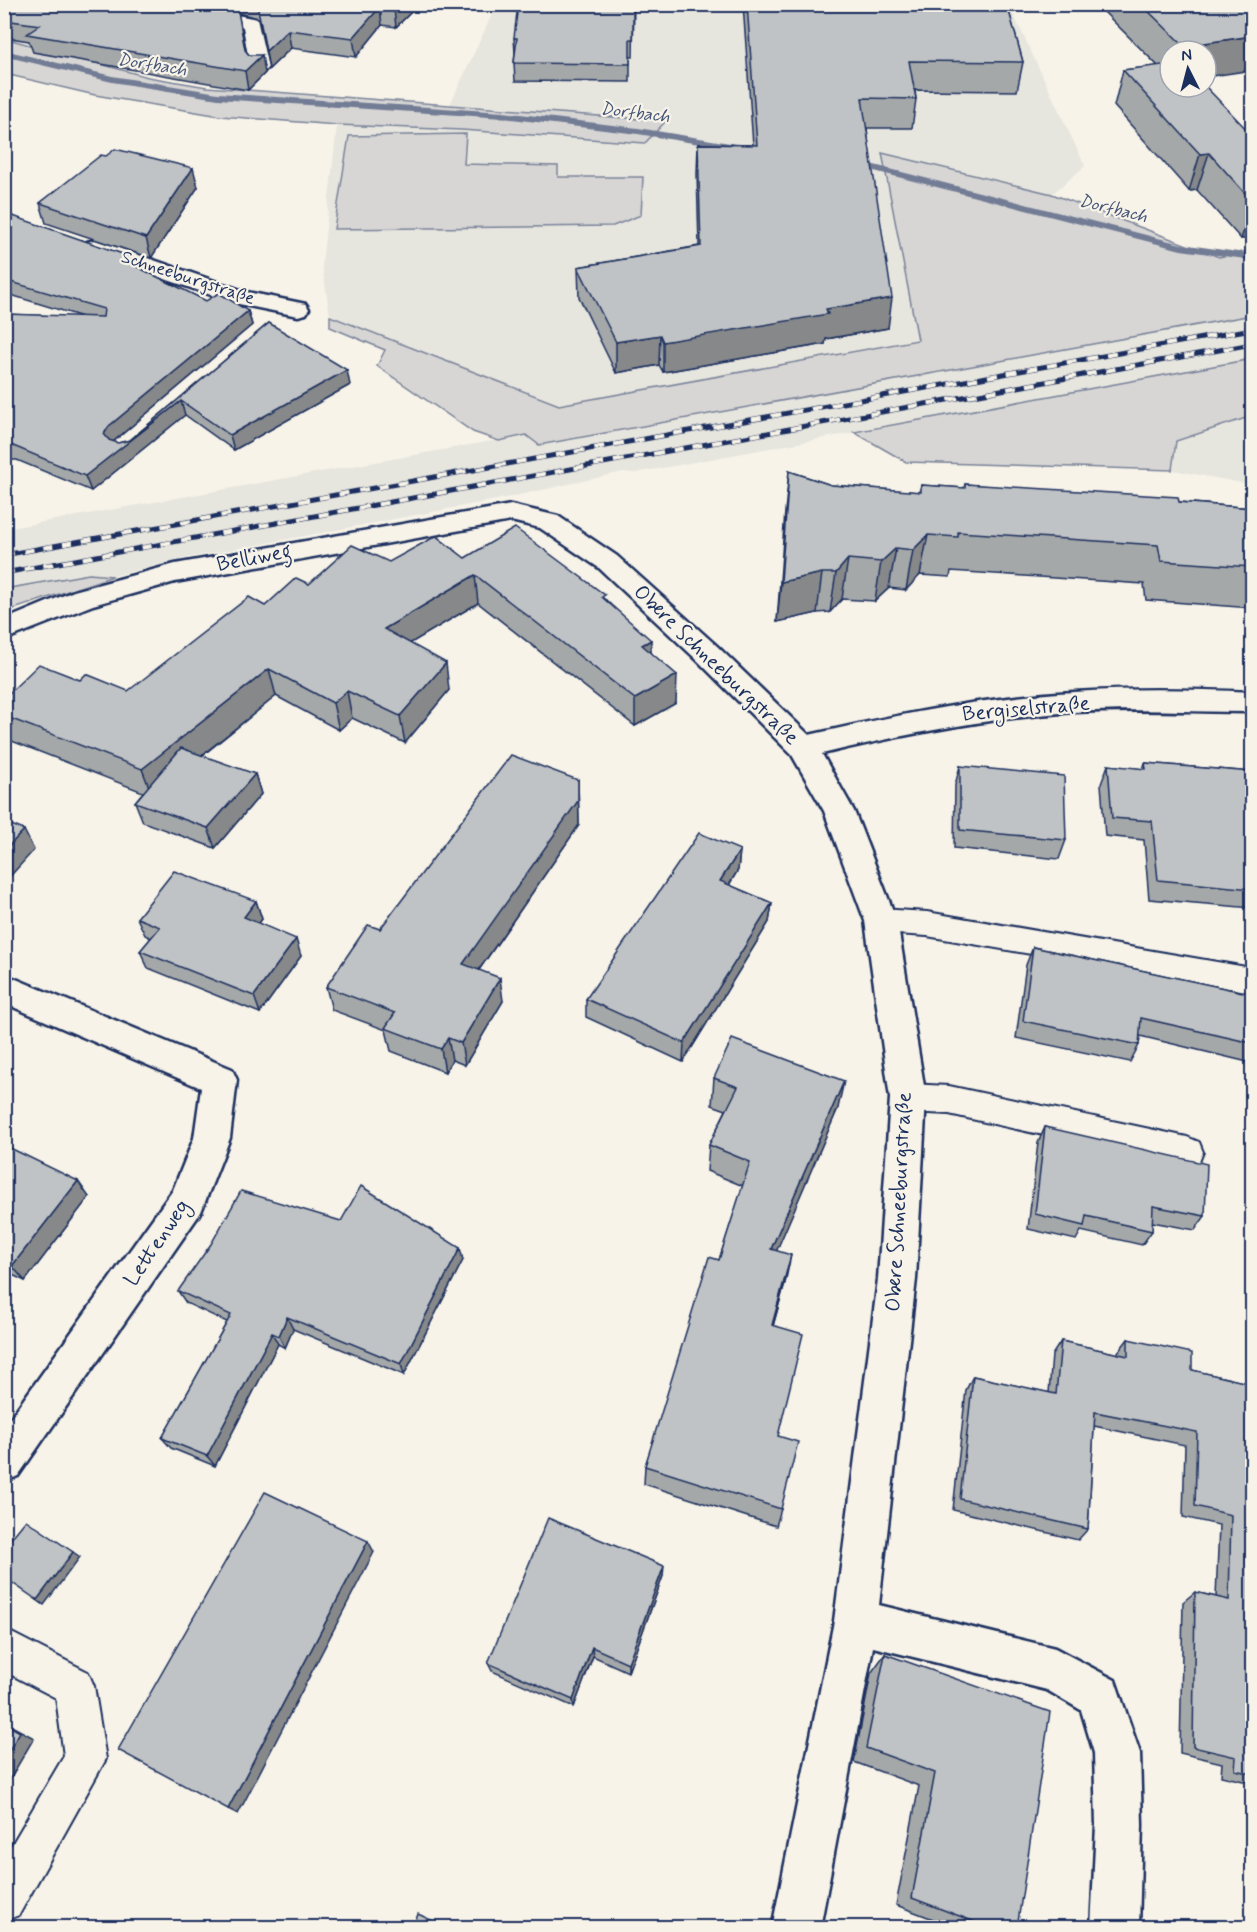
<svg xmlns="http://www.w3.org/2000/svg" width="1257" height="1932" font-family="Mynerve,sans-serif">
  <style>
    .built { fill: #e6e5de }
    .green { fill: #d7d6d4; stroke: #798299; stroke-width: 1.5 }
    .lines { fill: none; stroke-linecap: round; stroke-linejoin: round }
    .stream { fill: #727c95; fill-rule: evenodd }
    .service-casing { stroke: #1b2f5e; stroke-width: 4 }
    .minor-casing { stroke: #1b2f5e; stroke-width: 5 }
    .service { fill: #f7f3e8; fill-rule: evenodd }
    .minor { fill: #f7f3e8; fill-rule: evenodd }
    .rail-casing { stroke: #1b2f5e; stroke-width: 5 }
    .rail { stroke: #f7f3e8; stroke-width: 4; stroke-dasharray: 10; stroke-linecap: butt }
    .wall { fill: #a5a8a9; stroke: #1b2f5e; stroke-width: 1.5 }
    .shaded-wall { fill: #86888a; stroke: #1b2f5e; stroke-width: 1.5 }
    .building { fill: #c0c3c5; stroke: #1b2f5e; stroke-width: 1.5 }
    .labels { text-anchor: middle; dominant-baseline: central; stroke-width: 4.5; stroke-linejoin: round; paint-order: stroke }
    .far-water-label { font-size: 18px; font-style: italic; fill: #465679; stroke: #f7f3e8 }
    .far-street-label { font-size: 18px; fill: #1b2f5e; stroke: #f7f3e8 }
    .street-label { font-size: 21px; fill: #1b2f5e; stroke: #f7f3e8 }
  </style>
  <rect width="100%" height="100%" fill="#f7f3e8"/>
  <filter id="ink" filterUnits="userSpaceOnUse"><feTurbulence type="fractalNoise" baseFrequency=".0167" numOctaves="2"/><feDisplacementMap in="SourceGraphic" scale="12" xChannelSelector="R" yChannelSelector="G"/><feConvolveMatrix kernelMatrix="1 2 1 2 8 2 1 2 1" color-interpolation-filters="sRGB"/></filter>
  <g filter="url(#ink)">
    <g class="built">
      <polygon points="618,4 1009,5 1085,166 1052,194 882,154 918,340 559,405 330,316 322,265 337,125 462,130 665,121 449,107 496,6 615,17"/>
      <polygon points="1252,315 1252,359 635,473 623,472 501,499 192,557 113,576 89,574 5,589 5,529 526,435 539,445"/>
      <polygon points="1252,416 1252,485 1173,470 1176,441"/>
    </g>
    <g class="green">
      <polygon points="4,38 148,77 207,87 666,121 645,143 462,130 337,125 220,116 95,95 5,74"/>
      <polygon points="466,134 464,164 558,166 558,177 643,177 641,215 613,226 334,229 349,136"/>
      <polygon points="882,153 1052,194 1219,257 1252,250 1252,315 539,445 526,435 499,441 473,432 377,366 385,350 330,327 330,316 559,405 918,340"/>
      <polygon points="1252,359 1252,416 1176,441 1172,470 906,462 854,432"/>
      <polygon points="89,574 113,576 5,612 5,589"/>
    </g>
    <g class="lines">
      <g class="stream">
        <polygon points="4,50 112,76 218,93 503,112 638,128 742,145 747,148 742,151 638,134 503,118 218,99 112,82 4,56"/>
        <polygon points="851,159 1181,244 1252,254 1252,260 1181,250 847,164 846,162"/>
      </g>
      <g class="service-casing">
        <g id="service">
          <polygon points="217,4 235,4 227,13 257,19 268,67 265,71 253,71 250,67 243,27 208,20 206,16"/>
          <polygon points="881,909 927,912 1252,968 1252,992 927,936 881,933 871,929 866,921 871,913"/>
          <polygon points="908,1084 949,1086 1187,1137 1199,1142 1203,1152 1199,1162 1187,1167 949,1114 908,1112 897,1108 892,1098 897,1088"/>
          <polygon points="4,1629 88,1672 94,1686 106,1759 19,1915 4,1921 4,1858 64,1756 56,1698 4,1671"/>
        </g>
      </g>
      <g class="minor-casing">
        <g id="minor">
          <polygon points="95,240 247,292 306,304 309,309 306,314 298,316 234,303 87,252 84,247 87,242"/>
          <path d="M511,505L558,516L617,556L717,646L809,735C896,715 985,697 1074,692C1133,688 1194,689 1252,692V712C1193,712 1133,708 1074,712C989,718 905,734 822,754L854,811L897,921L926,1098L916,1279L879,1605L1055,1648L1115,1680L1140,1753L1142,1825L1139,1928H1091L1096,1825L1094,1753L1081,1710L1047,1690L873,1647L820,1928H772L834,1621L878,1279L890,1098L865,921L824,811L792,755L697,660L599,568L540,528L511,521L175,582L93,605L4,640V620L74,591L175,564Z"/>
          <polygon points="4,974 232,1069 237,1080 230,1138 201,1212 18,1476 4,1482 4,1427 173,1190 194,1138 201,1088 4,1003"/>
        </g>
      </g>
      <use href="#service" class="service"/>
      <use href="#minor" class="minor"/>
      <g class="rail-casing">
        <g id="rail">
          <polyline points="4,555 1252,329"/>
          <polyline points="4,573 1252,344"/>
        </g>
      </g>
      <use href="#rail" class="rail"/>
    </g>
    <g class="wall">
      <polygon points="4,4 214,4 213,6 231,9 230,4 419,4 396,27 382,25 356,57 291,48 269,69 259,18 238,13 245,50 265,73 248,90 33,52 29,41 4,37"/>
      <polygon points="634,4 633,57 630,57 630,82 515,81 514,63 515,53 514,38"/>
      <polygon points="743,4 1007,4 1023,62 1017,91 915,90 916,99 912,128 867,128 888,328 826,339 825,344 663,372 659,365 616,373 579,297 578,267 699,246 697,174 698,144 753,145"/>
      <polygon points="1096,4 1252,4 1206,51 1170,51 1170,87 1252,135 1252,238 1241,239 1197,190 1189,191 1114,106 1123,70 1158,66"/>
      <polygon points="106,156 198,187 151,258 46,223 40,203"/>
      <polygon points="4,215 137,259 139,268 206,301 248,311 252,325 113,442 118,443 130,440 269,323 350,385 234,450 185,415 91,491 17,460 4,460 4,314 83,317 4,293"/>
      <polygon points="789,471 831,485 919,492 921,485 964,488 965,484 1252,508 1252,608 1146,600 1144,584 951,571 950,577 920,575 906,590 889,588 875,601 842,599 830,612 817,613 777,622 785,511"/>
      <polygon points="465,558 606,600 651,652 676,703 635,726 478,603 410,643 449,690 405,743 352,718 339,730 276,696 202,756 255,774 261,794 215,848 143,822 135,802 143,792 4,738 4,698 80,680 128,691 265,606 309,584 389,562"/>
      <polygon points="1145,763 1252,772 1252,908 1149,899 1144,840 1105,836 1101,784 1108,765 1143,769"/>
      <polygon points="960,766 1066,840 1059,859 954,848 955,785"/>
      <polygon points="578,780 579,825 479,970 503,1001 465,1065 452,1060 445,1072 391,1051 386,1030 332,1010 326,987 380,929"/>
      <polygon points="740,850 738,870 729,885 772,903 769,922 683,1062 586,1017 586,999"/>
      <polygon points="256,901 262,919 259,923 301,956 260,1013 148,968 140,951 151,938 145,935 137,918"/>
      <polygon points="1033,947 1252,994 1252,1063 1140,1036 1139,1045 1130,1062 1016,1038 1026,965"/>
      <polygon points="714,1078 838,1108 776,1251 786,1279 773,1326 781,1509 776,1526 644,1484 645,1466 719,1260 743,1186 707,1171 709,1145 726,1110 712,1105"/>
      <polygon points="1045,1127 1205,1216 1195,1230 1152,1222 1152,1231 1142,1245 1081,1231 1076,1240 1028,1229 1038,1143"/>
      <polygon points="4,1145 89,1197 25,1281 4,1271"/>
      <polygon points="463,1260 404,1375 293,1329 285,1348 278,1344 215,1466 171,1448 162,1438 227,1322 186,1303 178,1291"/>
      <polygon points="1128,1339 1192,1370 1252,1384 1252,1783 1221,1776 1222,1763 1180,1753 1183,1602 1195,1592 1216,1597 1219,1525 1183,1517 1185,1445 1094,1426 1088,1529 1078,1540 953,1510 966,1390 973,1376 1049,1393 1052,1355 1061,1341 1118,1354 1118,1352"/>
      <polygon points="663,1576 628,1672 593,1656 574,1707 492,1671 488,1663"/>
      <polygon points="885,1654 1017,1928 957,1928 896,1905 919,1786 854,1762 871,1673"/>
    </g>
    <g class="shaded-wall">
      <polygon points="399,4 419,4 396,27 394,9"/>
      <polygon points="380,7 382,25 356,57 353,38"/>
      <polygon points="288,30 291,48 269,69 266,51"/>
      <polygon points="1252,36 1252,70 1206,77 1206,51 1183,51 1184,46"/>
      <polygon points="262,55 265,73 248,90 245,71"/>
      <polygon points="1209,153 1197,190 1189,191 1200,154"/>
      <polygon points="193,168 198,187 151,258 146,238"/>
      <polygon points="1252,206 1252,238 1241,239"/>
      <polygon points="137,259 141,273 133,265"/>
      <polygon points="892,298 888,328 826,339 825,344 663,372 663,342 826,309"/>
      <polygon points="248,311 252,325 114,441 109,449 104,434 109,426"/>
      <polygon points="660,335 659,365 616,373 616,342"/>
      <polygon points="347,370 350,385 234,450 230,435"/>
      <polygon points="181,401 185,415 91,491 85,476"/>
      <polygon points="928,535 920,575 906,590 913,550"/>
      <polygon points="896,548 889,588 875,601 881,562"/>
      <polygon points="848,559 842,599 830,612 836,573"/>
      <polygon points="822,573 817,613 777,622 781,582"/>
      <polygon points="475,575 478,603 389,656 384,629"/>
      <polygon points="651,640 651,667 642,645"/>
      <polygon points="446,663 449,690 405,743 400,716"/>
      <polygon points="269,669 276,696 152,795 142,769"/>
      <polygon points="677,675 676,703 635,726 635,699"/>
      <polygon points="347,691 352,718 339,730 333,703"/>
      <polygon points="255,774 261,794 215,848 208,828"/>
      <polygon points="578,780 579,825 467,987 463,964"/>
      <polygon points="24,830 34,850 4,883 4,851"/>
      <polygon points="740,850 738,870 719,901 720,881"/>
      <polygon points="256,901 262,919 250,935 244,917"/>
      <polygon points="772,903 769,922 683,1062 684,1043"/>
      <polygon points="296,939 301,956 260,1013 254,996"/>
      <polygon points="500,978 503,1001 465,1065 461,1043"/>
      <polygon points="448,1038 452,1060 445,1072 441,1049"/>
      <polygon points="844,1081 838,1108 767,1273 771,1249"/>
      <polygon points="78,1181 89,1197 25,1281 12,1266"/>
      <polygon points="460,1248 463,1260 404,1375 401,1364"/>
      <polygon points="791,1255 786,1279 767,1347 772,1325"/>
      <polygon points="287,1317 293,1329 285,1348 279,1336"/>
      <polygon points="272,1333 278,1344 215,1466 207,1456"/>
      <polygon points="368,1541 374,1552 238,1814 228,1809"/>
      <polygon points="73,1552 80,1557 44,1605 37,1600"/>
      <polygon points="664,1566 663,1576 628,1672 628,1663"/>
      <polygon points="592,1647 593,1656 574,1707 573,1700"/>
      <polygon points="4,1722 34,1738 4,1789"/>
    </g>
    <g class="building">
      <polygon points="4,4 209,4 238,11 245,50 249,55 262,55 245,71 27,34 40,25 4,20"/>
      <polygon points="257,4 399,4 394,9 380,7 353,38 288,30 266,51"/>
      <polygon points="518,4 633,4 633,39 630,39 630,64 514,63 517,38 514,38"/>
      <polygon points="747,4 1007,4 1023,62 909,61 916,99 862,98 892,298 826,309 828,314 663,342 660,335 616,342 578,267 701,246 698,144 757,145"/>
      <polygon points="1141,4 1252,4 1252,36 1184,46"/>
      <polygon points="1170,64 1170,87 1206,87 1252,135 1252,201 1209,153 1200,154 1123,70"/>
      <polygon points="115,149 193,168 146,238 40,203 101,155 106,156"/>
      <polygon points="4,215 10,215 137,259 133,265 206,301 219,293 248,311 109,426 104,434 109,440 118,443 130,440 269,323 347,370 230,435 181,401 85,476 11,445 4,445 4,314 103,317 104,309 4,280"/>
      <polygon points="789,471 831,485 921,492 921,485 965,488 965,484 1178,497 1179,502 1252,508 1252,567 1161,561 1158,545 958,532 958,537 928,535 913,550 896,548 881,562 848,559 836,573 822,573 781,582"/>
      <polygon points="515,528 605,595 602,597 651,640 642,645 677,675 635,699 475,575 384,629 446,663 400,716 347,691 333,703 269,669 142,769 4,716 4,698 39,664 80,680 86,674 128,691 249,597 265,606 296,578 309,584 352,545 389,562 436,536 465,558"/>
      <polygon points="181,748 255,774 208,828 135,802"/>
      <polygon points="511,755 578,780 578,801 463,964 500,978 461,1043 448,1038 441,1049 385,1028 395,1013 326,987 368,925 380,929"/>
      <polygon points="1145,763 1252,772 1252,889 1158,880 1152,821 1112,818 1108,765 1146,769"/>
      <polygon points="960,766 1064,776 1066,840 960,830"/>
      <polygon points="4,822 24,830 4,851"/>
      <polygon points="699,833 740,850 720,881 772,903 684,1043 586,999"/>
      <polygon points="174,871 256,901 244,917 296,939 254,996 140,951 160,927 137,918"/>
      <polygon points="1033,947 1252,994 1252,1043 1141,1018 1139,1045 1023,1021"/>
      <polygon points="732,1039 844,1081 771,1249 791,1255 772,1325 803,1334 778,1436 798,1442 781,1509 645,1466 709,1257 719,1260 750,1162 709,1145 738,1087 714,1078"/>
      <polygon points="1045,1127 1207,1164 1205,1216 1153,1206 1152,1231 1086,1216 1084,1226 1035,1214"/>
      <polygon points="4,1145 78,1181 12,1266 4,1262"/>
      <polygon points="361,1186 460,1248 401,1364 287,1317 279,1336 272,1333 207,1456 162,1438 231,1315 178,1291 211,1244 241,1191 341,1221"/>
      <polygon points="1128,1339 1192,1353 1192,1370 1252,1384 1252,1774 1235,1770 1236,1757 1193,1747 1195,1592 1229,1600 1231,1515 1195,1506 1197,1432 1095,1412 1088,1529 960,1499 973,1376 1056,1394 1061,1341 1128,1356"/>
      <polygon points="265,1492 368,1541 228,1809 118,1750"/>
      <polygon points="548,1518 664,1566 628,1663 592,1647 573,1700 488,1663"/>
      <polygon points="26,1520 73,1552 37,1600 4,1577 4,1547"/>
      <polygon points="885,1654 1050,1712 1017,1928 991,1928 912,1898 935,1773 866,1748"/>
      <polygon points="4,1723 20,1732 4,1759"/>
      <polygon points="418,1914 448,1928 413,1928"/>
    </g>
  </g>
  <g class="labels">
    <g class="far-water-label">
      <text transform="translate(152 65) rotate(9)">Dorfbach</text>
      <text transform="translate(635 113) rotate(7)">Dorfbach</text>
      <text transform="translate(1113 209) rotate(14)">Dorfbach</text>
    </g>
    <g class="far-street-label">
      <text transform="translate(188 278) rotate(18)">Schneeburgstraße</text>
    </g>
    <g class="street-label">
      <text transform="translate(254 558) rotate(-11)">Belliweg</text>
      <text transform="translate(716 665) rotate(44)">Obere Schneeburgstraße</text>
      <text transform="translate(1026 709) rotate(-5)">Bergiselstraße</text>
      <text transform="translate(899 1202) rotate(-87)">Obere Schneeburgstraße</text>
      <text transform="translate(157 1243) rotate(-56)">Lettenweg</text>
    </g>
  </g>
  <rect width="1257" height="1932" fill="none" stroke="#f7f3e8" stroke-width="24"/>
  <rect x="12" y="12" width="1233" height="1908" fill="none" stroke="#1b2f5e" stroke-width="2" filter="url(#ink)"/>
  <g transform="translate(1188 69) rotate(354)"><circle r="28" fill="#f7f3e8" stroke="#9fa5b1" stroke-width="1.5"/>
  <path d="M0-4.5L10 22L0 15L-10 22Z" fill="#1b2f5e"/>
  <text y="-9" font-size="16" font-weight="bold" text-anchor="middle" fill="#1b2f5e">N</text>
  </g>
</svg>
